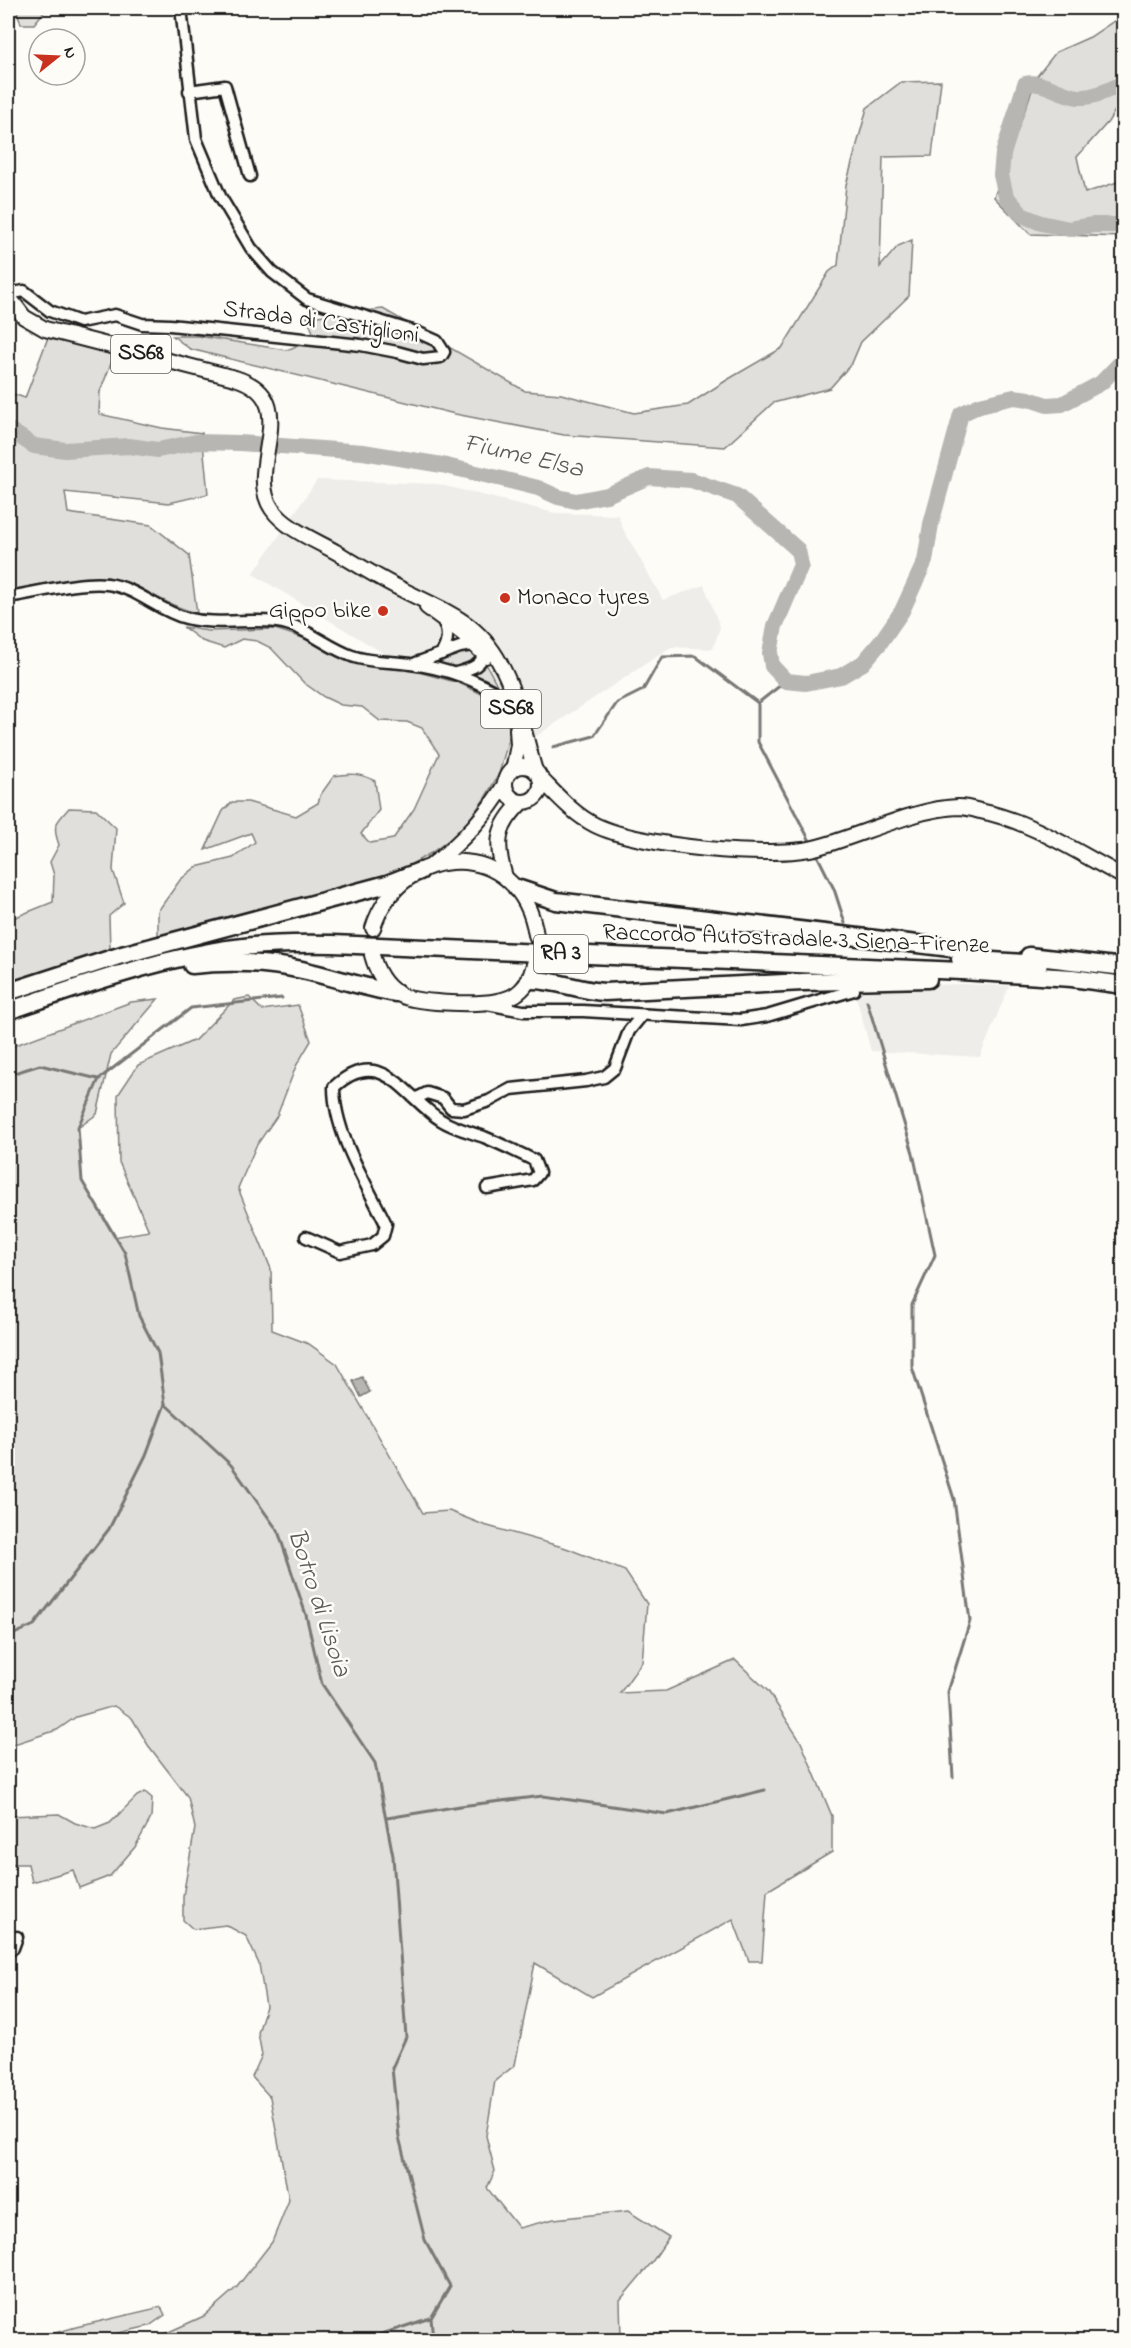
<svg xmlns="http://www.w3.org/2000/svg" width="1131" height="2348" font-family="'Indie Flower',sans-serif">
  <style>
    .built { fill: #eeede9 }
    .green { fill: #e0dfdb; stroke: #7e7e7c; stroke-width: 1.5 }
    .water { fill: #b7b6b2; stroke: #797876; stroke-width: 1.5 }
    .lines { fill: none; stroke-linecap: round; stroke-linejoin: round }
    .stream { stroke: #797876; stroke-width: 3 }
    .river { stroke: #b7b6b2; stroke-width: 16 }
    .minor-casing { stroke: #1c1c1c; stroke-width: 15 }
    .major-casing { stroke: #1c1c1c; stroke-width: 18 }
    .highway-casing { stroke: #1c1c1c; stroke-width: 21 }
    .minor { stroke: #fdfcf7; stroke-width: 10 }
    .major { stroke: #fdfcf7; stroke-width: 14 }
    .highway { stroke: #fdfcf7; stroke-width: 16 }
    .poi-dot { fill: #c8321e; stroke: #fdfcf7; stroke-width: 2 }
    .labels { text-anchor: middle; dominant-baseline: central; stroke-width: 5; stroke-linejoin: round; paint-order: stroke }
    .shield { fill: #fdfcf7; stroke: #605f5e; stroke-width: 1.5 }
    .shield-label { font-size: 22px; font-weight: bold; fill: #1c1c1c }
    .street-label { font-size: 24px; fill: #1c1c1c; stroke: #fdfcf7 }
    .poi-label { font-size: 24px; fill: #1c1c1c; stroke: #fdfcf7; text-anchor: start }
    .water-label { font-size: 26px; font-style: italic; fill: #5a5a58; stroke: #fdfcf7 }
  </style>
  <rect width="100%" height="100%" fill="#fdfcf7"/>
  <filter id="ink" filterUnits="userSpaceOnUse"><feTurbulence type="fractalNoise" baseFrequency=".0167" numOctaves="2"/><feDisplacementMap in="SourceGraphic" scale="12" xChannelSelector="R" yChannelSelector="G"/><feConvolveMatrix kernelMatrix="1 2 1 2 8 2 1 2 1" color-interpolation-filters="sRGB"/></filter>
  <g filter="url(#ink)">
    <g class="built">
      <polygon points="317,480 437,484 555,513 618,515 623,529 663,600 704,585 720,627 713,649 671,647 532,739 510,734 507,717 503,710 493,701 459,683 411,670 253,574"/>
      <polygon points="964,984 1009,986 980,1057 871,1051 855,993 893,986"/>
    </g>
    <g class="green">
      <polygon points="16,8 47,8 34,24 21,24"/>
      <polygon points="1123,15 1123,98 1108,122 1077,157 1085,193 1123,180 1123,237 1030,234 994,197 1037,76 1056,52 1090,37"/>
      <polygon points="941,81 932,156 883,157 880,267 898,246 912,240 909,296 861,342 852,363 830,388 773,403 725,447 564,435 455,414 190,349 173,336 198,336 286,350 316,340 307,317 383,309 525,391 561,394 634,413 688,405 727,380 782,348 829,272 838,265 846,185 867,108 901,82"/>
      <path d="M49,335L115,353L100,392L99,414L162,428L202,433L208,494L169,503L65,492L68,513L151,525L189,555L197,613C166,606 139,584 107,577L8,591V392L25,398Z"/>
      <path d="M183,627L208,631L275,629L303,638L351,663L411,670L459,683L482,694L499,705L507,717L510,734L499,774L485,798L460,832L431,853L396,873L212,925L158,937V911L180,880L196,867L233,858L255,842L251,833L205,850L223,811L232,802H248L296,816L318,803L321,794L334,776C350,773 360,773 375,781L379,810L361,834L370,843L393,839L414,809L439,754L422,728L407,722L380,721L362,707L341,705L324,697L304,683L271,648L257,641L242,639L224,648L202,641Z"/>
      <polygon points="471,649 478,656 476,659 460,668 433,663 450,654"/>
      <polygon points="485,662 496,683 497,686 495,688 472,675"/>
      <path d="M69,808L96,809L116,828L113,870L124,903L109,916L110,950L8,985V920L53,902L54,875L50,862L59,845C52,825 55,824 69,808Z"/>
      <polygon points="249,997 262,1010 298,1005 311,1041 296,1066 277,1116 256,1146 238,1188 271,1269 272,1330 309,1344 337,1364 423,1513 449,1511 484,1525 566,1548 625,1571 647,1604 642,1662 620,1693 666,1691 735,1660 768,1691 801,1742 832,1816 832,1852 767,1891 762,1961 749,1961 733,1919 592,1997 535,1963 515,2065 495,2081 486,2136 495,2171 487,2188 519,2228 554,2219 628,2211 669,2237 652,2262 620,2300 621,2340 151,2340 204,2316 237,2287 272,2242 289,2200 270,2097 252,2077 262,2055 258,2033 266,2006 259,1964 246,1936 226,1925 193,1929 183,1920 183,1896 195,1828 188,1797 148,1745 132,1718 114,1706 76,1717 57,1730 8,1746 8,1043 13,1046 131,1002 158,999 111,1054 97,1114 78,1128 82,1181 114,1237 149,1231 119,1162 118,1095 138,1065 195,1040 234,1000"/>
      <polygon points="145,1792 152,1798 151,1818 135,1847 110,1876 79,1888 73,1870 32,1882 28,1864 8,1864 8,1816 59,1814 75,1823 95,1829 110,1823 137,1796"/>
      <polygon points="161,2307 165,2315 149,2326 88,2340 31,2340 76,2327"/>
    </g>
    <polygon class="water" points="362,1377 370,1392 361,1397 353,1381"/>
    <g class="lines">
      <g class="stream">
        <polyline points="758,703 758,742 811,843"/>
        <polyline points="553,747 594,736 617,703 643,690 662,657 695,656 758,703 786,681"/>
        <polyline points="816,853 834,889 845,923"/>
        <polyline points="282,998 191,1008 99,1079 78,1127 82,1181 125,1253 139,1316 158,1353 165,1404 231,1465 278,1531 306,1615 322,1684 375,1763 393,1856 406,2037 392,2068 399,2137 425,2240 450,2286 431,2318 433,2340"/>
        <polyline points="867,1001 913,1153 935,1255 912,1305 912,1367 954,1499 970,1621 948,1692 953,1777"/>
        <polyline points="8,1075 40,1065 98,1079"/>
        <polyline points="8,1637 34,1625 109,1529 146,1455 165,1404"/>
        <polyline points="387,1818 460,1806 543,1796 667,1814 765,1790"/>
        <polyline points="364,2340 430,2318"/>
      </g>
      <g class="river">
        <path d="M1124,83C1110,89 1094,98 1079,97C1060,95 1043,80 1025,84L1003,154L1001,175L1006,196L1022,215L1041,223L1069,229L1093,225H1124"/>
        <polyline points="8,429 34,446 65,450 129,446 158,450 196,442 240,443 363,452 442,465 502,479 538,488 558,497 576,501 607,495 649,477 691,480 737,496 798,550 801,565 775,626 770,653 772,666 786,681 806,683 841,676 863,663 880,643 902,611 925,561 931,524 961,414 980,405 1014,397 1029,399 1047,405 1062,404 1101,383 1124,359"/>
      </g>
      <g class="minor-casing">
        <g id="minor">
          <polyline points="189,91 225,86 250,176"/>
          <polyline points="8,294 24,291 50,311 80,322 115,315 142,324 170,325 361,345 397,352 423,359 441,357 444,352 437,341 419,333 307,299 272,272 251,248 220,196 196,139 181,8"/>
          <path d="M8,597C36,593 79,581 107,584C136,587 158,611 186,618C217,626 246,618 277,622C304,625 326,647 352,656C370,663 391,661 410,664C446,668 478,680 508,700"/>
          <path d="M441,654C449,642 449,631 442,619"/>
          <polyline points="416,663 460,647 478,644"/>
          <path d="M456,673C470,669 484,666 484,649"/>
          <polyline points="487,1004 523,1011 583,1011 741,1020 767,1016 854,990"/>
          <polyline points="417,1098 427,1093 443,1098 451,1108 464,1109 489,1101 511,1089 586,1081 604,1077 615,1068 629,1031 642,1015"/>
          <path d="M306,1237L340,1252L372,1245L383,1236L386,1224C366,1183 334,1133 334,1087C382,1043 406,1099 441,1120C453,1128 470,1132 484,1137C501,1144 517,1152 534,1160L539,1173L533,1180L487,1188"/>
          <polyline points="8,1952 13,1948 17,1937"/>
        </g>
      </g>
      <g class="major-casing">
        <g id="major">
          <path d="M8,296L24,317L45,329L235,378C306,400 243,467 272,509C286,529 315,540 336,552C358,565 380,579 403,590C448,613 481,622 504,671C519,702 525,738 535,771"/>
          <polyline points="427,607 461,632 486,656"/>
          <circle cx="523" cy="784" r="18"/>
          <polyline points="513,770 518,745 517,729"/>
          <path d="M540,778C557,795 573,814 595,825C637,846 773,860 818,847C859,836 917,808 958,807C965,807 973,809 980,811C1031,821 1078,853 1124,877"/>
          <path d="M433,864C463,841 486,816 505,784"/>
          <path d="M505,877C495,843 496,827 522,802"/>
          <path d="M373,928C401,840 521,837 536,935"/>
          <path d="M372,955C376,970 383,984 397,993C412,1004 478,1005 497,1001C505,1000 515,996 521,990C530,982 532,971 535,961"/>
        </g>
      </g>
      <g class="highway-casing">
        <g id="highway">
          <polyline points="517,888 556,901 976,951"/>
          <polyline points="1029,956 1124,967"/>
          <polyline points="960,959 1039,964"/>
          <path d="M192,965C230,961 265,962 302,970C333,977 364,988 396,993"/>
          <path d="M529,980C555,979 579,991 605,992L803,982L928,979"/>
          <polyline points="8,992 122,955 387,884 420,871"/>
          <path d="M8,1011C75,988 143,964 214,951C253,944 293,943 333,944L961,971L1072,978L1124,985"/>
        </g>
      </g>
      <use href="#minor" class="minor"/>
      <use href="#major" class="major"/>
      <use href="#highway" class="highway"/>
    </g>
  </g>
  <g class="poi-dot">
    <circle cx="505" cy="598" r="6"/>
    <circle cx="383" cy="611" r="6"/>
  </g>
  <g class="labels">
    <g class="shield">
      <rect x="111" y="335" width="60" height="38" rx="4.5"/>
      <rect x="481" y="690" width="60" height="38" rx="4.5"/>
      <rect x="534" y="935" width="54" height="38" rx="4.5"/>
    </g>
    <g class="shield-label">
      <text x="141" y="354">SS68</text>
      <text x="511" y="709">SS68</text>
      <text x="561" y="954">RA 3</text>
    </g>
    <g class="street-label">
      <text transform="translate(321 323) rotate(8)">Strada di Castiglioni</text>
      <text transform="translate(796 940) rotate(2)">Raccordo Autostradale 3 Siena-Firenze</text>
    </g>
    <g class="poi-label">
      <text x="517" y="598">Monaco tyres</text>
      <text x="371" y="611" text-anchor="end">Gippo bike</text>
    </g>
    <g class="water-label">
      <text transform="translate(523 457) rotate(13)">Fiume Elsa</text>
      <text transform="translate(318 1603) rotate(72)">Botro di Lisoia</text>
    </g>
  </g>
  <rect width="1131" height="2348" fill="none" stroke="#fdfcf7" stroke-width="30"/>
  <rect x="15" y="15" width="1101" height="2318" fill="none" stroke="#1c1c1c" stroke-width="2" filter="url(#ink)"/>
  <g transform="translate(57 57) rotate(72)"><circle r="28" fill="#fdfcf7" stroke="#a3a29f" stroke-width="1.5"/>
  <path d="M0-4.5L10 22L0 15L-10 22Z" fill="#c8321e"/>
  <text y="-9" font-size="16" font-weight="bold" text-anchor="middle" fill="#1c1c1c">N</text>
  </g>
</svg>
